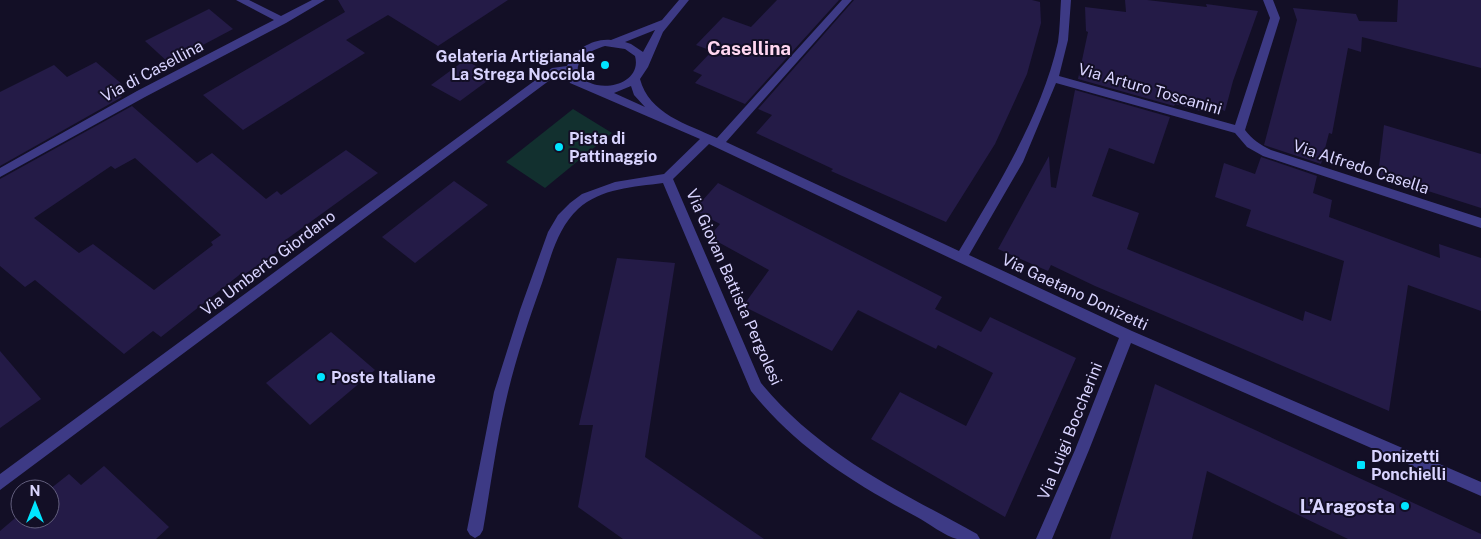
<svg xmlns="http://www.w3.org/2000/svg" width="1481" height="539" font-family="'Public Sans',sans-serif">
  <style>
    .green { fill: #12302f }
    .building { fill: #241b47; fill-rule: evenodd }
    .lines { fill: none; stroke-linecap: round; stroke-linejoin: round }
    .minor { fill: #3d3a85; fill-rule: evenodd }
    .poi-dot { fill: #00e5ff; stroke: #130f26; stroke-width: 2 }
    .labels { text-anchor: middle; dominant-baseline: central; stroke-width: 4; stroke-linejoin: round; paint-order: stroke }
    .poi-label { font-size: 16px; font-weight: bold; fill: #d9d4ff; stroke: #130f26; text-anchor: start }
    .street-label { font-size: 16px; fill: #d9d4ff; stroke: #130f26 }
    .quarter-label { font-size: 19px; font-weight: bold; fill: #ffd6f0; stroke: #130f26 }
    .near-poi-label { font-size: 19px; font-weight: bold; fill: #d9d4ff; stroke: #130f26; text-anchor: end }
  </style>
  <rect width="100%" height="100%" fill="#130f26"/>
  <polygon class="green" points="573,109 612,133 545,188 506,162"/>
  <g class="building">
    <polygon points="338,0 508,0 438,46 388,15 346,40 365,53 243,130 203,95 345,12"/>
    <polygon points="777,0 839,0 745,104 695,83 702,75 693,71 712,51 696,45 723,17 751,27"/>
    <polygon points="854,0 1032,0 1040,2 1041,23 1027,74 995,144 946,222 831,171 833,169 756,133 772,115 758,109"/>
    <polygon points="1125,0 1147,0 1207,7 1206,4 1258,11 1233,81 1225,111 1203,102 1200,111 1175,104 1174,106 1078,79 1088,32 1086,31 1085,7 1126,12"/>
    <polygon points="1398,0 1481,0 1481,68 1362,37 1361,52 1348,48 1332,134 1329,133 1321,164 1264,145 1297,20 1293,8 1356,14 1359,21 1397,22"/>
    <polygon points="209,9 233,29 169,63 145,41"/>
    <polygon points="465,60 494,76 460,101 431,85"/>
    <polygon points="96,62 123,85 114,90 122,97 0,166 0,92 54,65 67,77"/>
    <polygon points="1075,90 1170,117 1154,164 1109,148 1092,196 1139,213 1127,249 1303,321 1305,311 1331,321 1344,261 1246,226 1251,210 1215,197 1224,163 1255,174 1261,157 1317,176 1313,193 1332,200 1329,217 1440,258 1439,244 1481,258 1481,311 1408,285 1389,411 1095,286 1051,265 1048,271 998,249 1049,156 1051,187 1056,188"/>
    <path d="M132,106L197,163L212,153L266,199L277,191L281,195L346,150L378,173L280,244L284,247L245,274L243,272L161,337L153,331L124,354L35,280L25,287L0,266V179ZM135,158L221,235L211,242L213,245L154,290L93,244L79,253L34,218L111,166L115,169Z"/>
    <polygon points="1384,125 1481,154 1481,208 1378,175"/>
    <polygon points="454,181 488,205 415,263 382,237"/>
    <polygon points="718,183 942,297 935,309 981,332 990,317 1076,358 1005,517 871,439 900,392 966,426 993,373 938,345 936,349 858,310 832,351 743,306 769,270 709,237 720,224 694,210"/>
    <polygon points="617,258 675,263 645,457 764,539 623,539 578,507 593,425 579,425"/>
    <polygon points="331,332 375,370 310,425 266,383"/>
    <polygon points="0,351 41,399 0,428"/>
    <polygon points="1155,384 1481,534 1481,539 1348,539 1207,471 1192,539 1110,539"/>
    <polygon points="104,466 169,527 156,539 0,539 0,531 20,514 20,519 50,519 50,489 69,474 81,485"/>
  </g>
  <g class="lines">
    <g class="minor">
      <polygon points="236,0 249,0 281,16 312,0 325,0 286,23 145,97 0,177 0,168 137,91 274,20"/>
      <path d="M679,0H689L663,32L648,67L640,79C649,114 687,124 717,138L842,0H852L726,142L959,251C998,185 1041,117 1058,42C1060,28 1060,14 1061,0H1071L1068,40L1059,76L1235,125L1270,18L1263,0H1273L1280,18L1245,130C1252,139 1260,145 1271,150L1481,218V228L1263,156L1247,147L1235,133L1056,83L1023,162L969,255L1132,331L1481,482V496L1131,343L1089,450L1052,539H1036L1075,450L1119,338L709,144L673,179L761,383C822,456 896,489 977,534L980,539C973,539 963,539 957,539C945,536 928,523 917,517C852,482 798,449 751,391L663,183C634,187 601,188 578,209C557,229 551,257 542,283C529,319 517,355 508,392C497,437 491,484 483,530L480,535L475,538L470,535L467,530L494,392L520,310L548,232L558,215L570,203L582,194L615,182L664,174L700,139L570,83L567,74H558L0,490V474L552,68L567,66C574,50 593,38 611,40L662,20ZM655,30L643,52L631,44L625,42ZM605,46L625,49L635,56C641,78 616,89 597,85C591,84 584,80 579,78C573,59 589,51 605,46ZM631,86L634,95L645,107L614,93Z"/>
    </g>
  </g>
  <g class="poi-dot">
    <circle cx="605" cy="65" r="5"/>
    <circle cx="559" cy="147" r="5"/>
    <circle cx="321" cy="377" r="5"/>
    <rect x="1356" y="460" width="10" height="10" rx="2.5"/>
    <circle cx="1405" cy="506" r="5"/>
  </g>
  <g class="labels">
    <g class="poi-label">
      <text x="595" y="56" text-anchor="end">Gelateria Artigianale<tspan x="595" dy="18">La Strega Nocciola</tspan></text>
      <text x="569" y="138">Pista di<tspan x="569" dy="18">Pattinaggio</tspan></text>
      <text x="331" y="377">Poste Italiane</text>
      <text x="1371" y="456">Donizetti<tspan x="1371" dy="18">Ponchielli</tspan></text>
    </g>
    <g class="street-label">
      <text transform="translate(152 71) rotate(-28)">Via di Casellina</text>
      <text transform="translate(1150 89) rotate(16)">Via Arturo Toscanini</text>
      <text transform="translate(1361 167) rotate(18)">Via Alfredo Casella</text>
      <text transform="translate(268 263) rotate(-37)">Via Umberto Giordano</text>
      <text transform="translate(734 287) rotate(66)">Via Giovan Battista Pergolesi</text>
      <text transform="translate(1075 292) rotate(25)">Via Gaetano Donizetti</text>
      <text transform="translate(1070 431) rotate(-68)">Via Luigi Boccherini</text>
    </g>
    <g class="quarter-label">
      <text x="749" y="48">Casellina</text>
    </g>
    <g class="near-poi-label">
      <text x="1395" y="506">L’Aragosta</text>
    </g>
  </g>
  <g transform="translate(35 504)"><circle r="24" fill="#130f26" stroke="#625e7d"/>
  <path d="M0-4L9 19L0 12L-9 19Z" fill="#00e5ff"/>
  <text y="-8" font-size="14" font-weight="bold" text-anchor="middle" fill="#d9d4ff">N</text>
  </g>
</svg>
